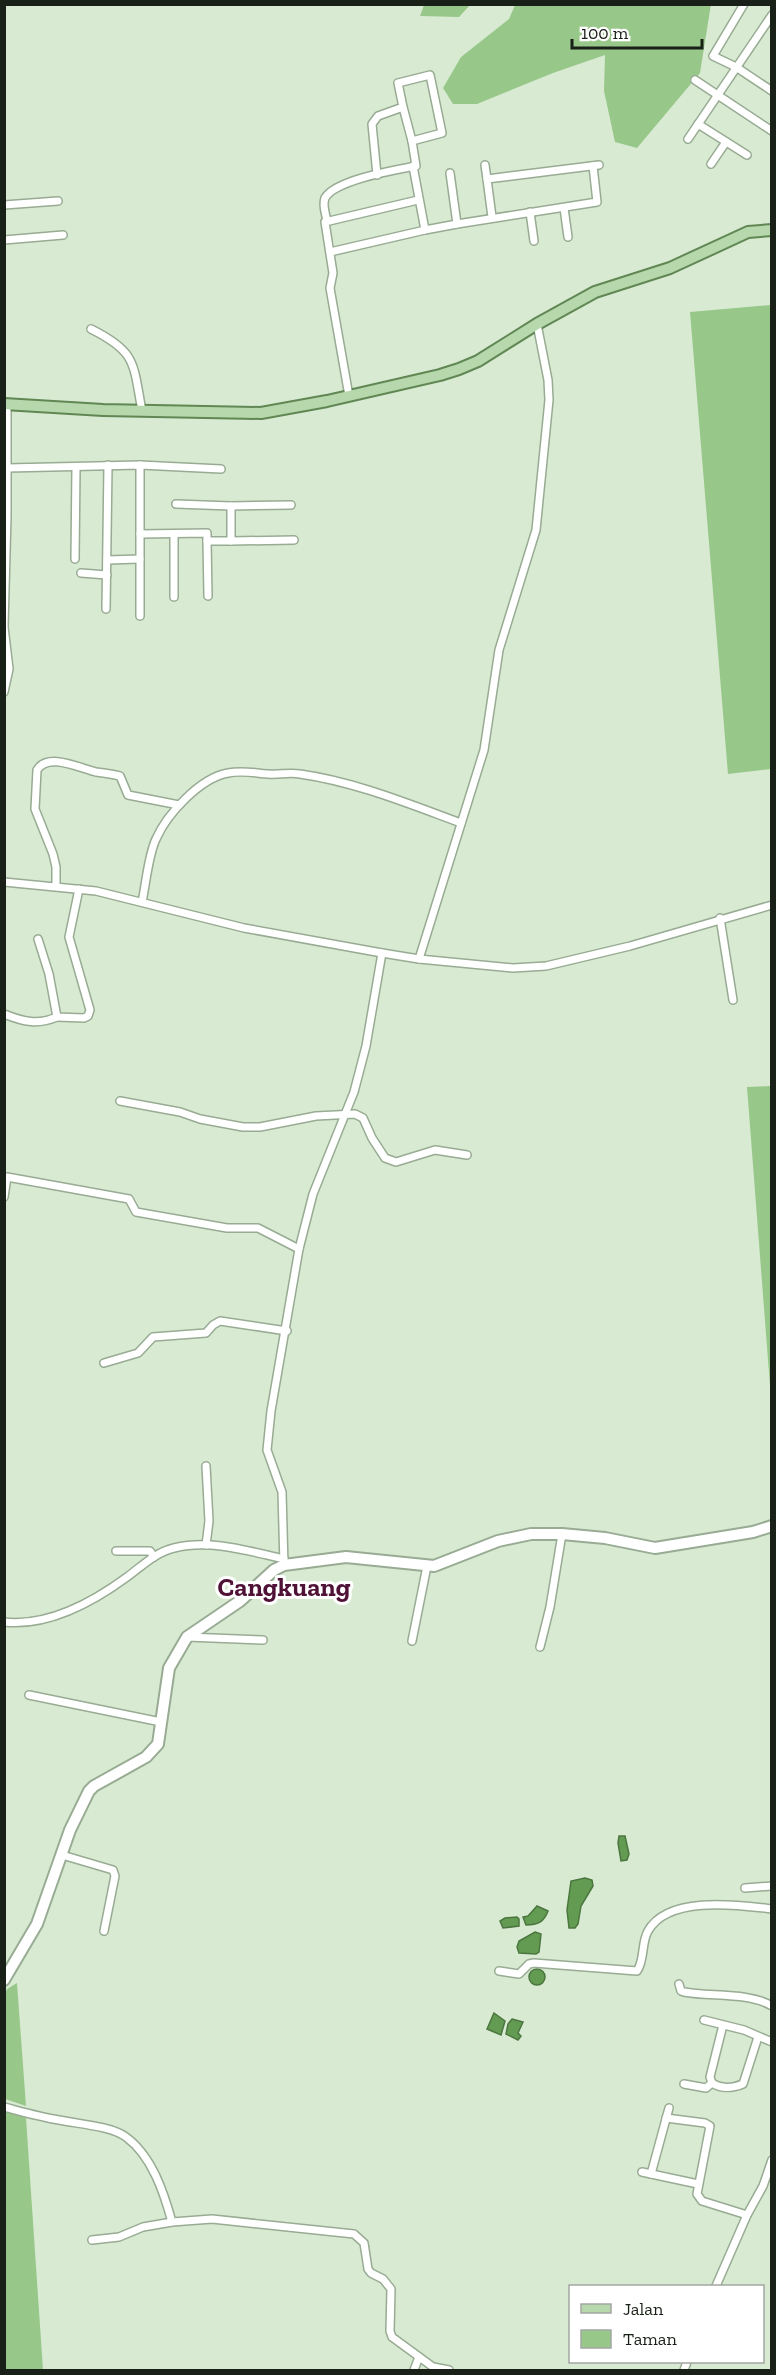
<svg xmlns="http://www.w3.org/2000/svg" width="776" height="2375" font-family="'Zilla Slab',serif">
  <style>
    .green { fill: #98c78a }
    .water { fill: #629b51; stroke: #4c7640; stroke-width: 1.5 }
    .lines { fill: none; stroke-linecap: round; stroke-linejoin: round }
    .street-casing { stroke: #98ab93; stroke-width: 10 }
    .secondary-casing { stroke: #98ab93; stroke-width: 14 }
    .primary-casing { stroke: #608754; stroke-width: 14 }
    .street { stroke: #fff; stroke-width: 7 }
    .secondary { stroke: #fff; stroke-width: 10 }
    .primary { stroke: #b6d8ac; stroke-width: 10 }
    .labels { text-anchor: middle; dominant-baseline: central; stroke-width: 6; stroke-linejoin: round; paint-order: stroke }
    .quarter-label { font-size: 26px; font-weight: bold; fill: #4f1236; stroke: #fff }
  </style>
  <rect width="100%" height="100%" fill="#d8ebd2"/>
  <g class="green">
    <polygon points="424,5 424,4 470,5 459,17 420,16"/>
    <polygon points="515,5 711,4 700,73 637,148 615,142 604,91 605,55 553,73 477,104 453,104 443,88 461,57 509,19"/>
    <polygon points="771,305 771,769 728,774 690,312"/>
    <polygon points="771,1086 772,1386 770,1386 747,1087"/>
    <polygon points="17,1983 26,2106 5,2099 5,1994 7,1989"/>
    <polygon points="5,2111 26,2118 43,2370 5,2370"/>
  </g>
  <g class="water">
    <polygon points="619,1836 625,1836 629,1854 627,1860 621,1861 618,1843"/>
    <polygon points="585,1878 592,1880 593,1886 581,1906 578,1924 575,1928 569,1928 567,1910 571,1881"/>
    <path d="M537,1906L548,1911C544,1922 538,1925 526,1925L523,1917L528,1916Z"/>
    <polygon points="517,1917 519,1919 519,1926 503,1928 500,1921 505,1918"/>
    <polygon points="535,1932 541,1934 539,1952 536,1954 519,1953 517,1947 519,1941"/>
    <circle cx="537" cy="1977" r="8"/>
    <polygon points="494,2013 505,2021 501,2035 487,2029"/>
    <polygon points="512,2019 523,2022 518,2033 521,2036 518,2040 506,2034 508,2024"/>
  </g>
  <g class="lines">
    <g class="street-casing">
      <g id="street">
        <polyline points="744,4 713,56 736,67 772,91"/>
        <polyline points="695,80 772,131"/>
        <polyline points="698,124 747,155"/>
        <polyline points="688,139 772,15"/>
        <polyline points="711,164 726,142"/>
        <polyline points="485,165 487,179"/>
        <polyline points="377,175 372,124 378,116 403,107 398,83 430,75 442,133 412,141 403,107"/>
        <polyline points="4,205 58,201"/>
        <polyline points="564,208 568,237"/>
        <polyline points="530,212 534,241"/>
        <polyline points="492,217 487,179 599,165"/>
        <path d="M327,221C326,215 322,205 325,198C335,180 395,170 416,166L412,141"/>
        <polyline points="457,224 597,202 593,166"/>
        <polyline points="425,230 457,224 450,173"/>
        <polyline points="4,240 63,235"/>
        <polyline points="330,252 425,230 413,166"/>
        <path d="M91,329C137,352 133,363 142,411"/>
        <polyline points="349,396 330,288 333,273 325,222 418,200"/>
        <polyline points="7,468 140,465 221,469"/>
        <polyline points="176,504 231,506"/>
        <polyline points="291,505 231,506 231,541 294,540"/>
        <polyline points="140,534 207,533 207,541 231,541"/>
        <polyline points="174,534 174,597"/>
        <polyline points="207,541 208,596"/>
        <polyline points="75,559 76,467"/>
        <polyline points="107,560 140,559"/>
        <polyline points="81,573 107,575"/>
        <polyline points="106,609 108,465"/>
        <polyline points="140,616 140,465"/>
        <polyline points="4,626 7,516 7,404"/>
        <polyline points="4,627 9,669 4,692"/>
        <polyline points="4,882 96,891 244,928 382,953 419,959 513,968 546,966 630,946 772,905"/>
        <path d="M56,886V867L53,854L35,809L37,770C48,752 79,768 96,772C104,773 112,774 120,776L128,795L179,805"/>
        <path d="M142,902C146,884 148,856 156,839C167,814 200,778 228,773C242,770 254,773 268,774C279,775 289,772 300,774C356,782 409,804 461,823"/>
        <polyline points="720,918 733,1000"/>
        <polyline points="38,939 49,974 57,1017 84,1018 88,1016 90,1010 69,937 79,889"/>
        <polyline points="419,959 484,750 499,650 536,530 549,400 548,380 537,324"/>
        <path d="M4,1014C24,1022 38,1025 57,1017"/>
        <polyline points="120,1101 180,1112 200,1119 243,1127 260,1127 316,1116 355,1114 363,1118 372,1138 385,1158 396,1162 435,1150 467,1155"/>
        <polyline points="4,1197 7,1177 129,1199 136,1212 227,1228 258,1228 299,1249"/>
        <polyline points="104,1363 138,1353 153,1337 206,1333 213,1325 220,1321 287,1331"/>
        <polyline points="206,1545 209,1521 206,1466"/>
        <polyline points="116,1551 150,1551 154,1557"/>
        <polyline points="284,1565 282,1492 267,1450 271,1411 299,1249 313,1194 354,1092 366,1046 382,953"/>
        <path d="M4,1622C49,1627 93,1602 127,1577C142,1566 156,1552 174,1548C211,1539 248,1551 284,1559"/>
        <polyline points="187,1637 263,1640"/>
        <polyline points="412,1641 427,1566"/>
        <polyline points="540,1647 550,1607 562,1534"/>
        <polyline points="29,1695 161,1722"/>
        <polyline points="62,1855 113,1870 115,1876 104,1931"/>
        <polyline points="745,1888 772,1886"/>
        <path d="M499,1971L519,1974L529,1964L534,1963L637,1971C645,1960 641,1943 648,1931C668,1895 738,1905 772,1909"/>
        <path d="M679,1984L681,1991L684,1992C710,1997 749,1992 772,2006"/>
        <polyline points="704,2020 744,2030 772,2042"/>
        <path d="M723,2025L710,2077L712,2083C721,2089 733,2088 743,2084L758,2037"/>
        <polyline points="684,2084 706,2088 712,2083"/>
        <path d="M4,2107C23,2112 40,2117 59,2120C78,2124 111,2126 126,2137C152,2156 164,2193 172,2222"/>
        <polyline points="666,2118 705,2123 710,2126 697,2194 702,2201 747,2215"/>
        <polyline points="642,2172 698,2184"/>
        <polyline points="651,2174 669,2108"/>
        <polyline points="92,2240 119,2237 143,2227 172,2222 212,2219 354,2234 364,2243 368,2269 371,2273 383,2279 391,2289 390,2331 392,2337 433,2367 449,2370"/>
        <polyline points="716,2286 747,2215 763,2186 772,2160"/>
        <polyline points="414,2370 419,2357"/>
        <polyline points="684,2370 687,2362"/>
      </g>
    </g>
    <g class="secondary-casing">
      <polyline id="secondary" points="4,1980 37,1924 70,1830 89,1791 94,1786 146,1757 158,1744 169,1668 187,1637 240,1601 274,1570 284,1565 346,1557 434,1566 498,1541 531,1534 562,1534 605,1538 655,1548 753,1532 772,1526"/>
    </g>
    <g class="primary-casing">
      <polyline id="primary" points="4,404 103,410 261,413 327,401 440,375 459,369 478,361 537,324 595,292 670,268 748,232 772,230"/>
    </g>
    <use href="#street" class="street"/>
    <use href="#secondary" class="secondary"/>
    <use href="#primary" class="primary"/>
  </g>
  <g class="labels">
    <g class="quarter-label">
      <text x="284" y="1587">Cangkuang</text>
    </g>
  </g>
  <rect width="776" height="2375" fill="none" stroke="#192017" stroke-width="12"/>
  <rect x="569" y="2285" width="195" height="78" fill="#ffffff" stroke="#a3a6a2" stroke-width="1.5"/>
  <rect x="581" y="2304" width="30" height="9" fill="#b6d8ac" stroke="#a3a6a2" stroke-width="1.5"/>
  <text x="623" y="2315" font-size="18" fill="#192017">Jalan</text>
  <rect x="581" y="2330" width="30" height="18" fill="#98c78a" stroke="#a3a6a2" stroke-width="1.5"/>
  <text x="623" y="2345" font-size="18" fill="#192017">Taman</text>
  <path d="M572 39v9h130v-9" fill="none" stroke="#192017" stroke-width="3"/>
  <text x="581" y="39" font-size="18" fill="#192017" stroke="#ffffff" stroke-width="4.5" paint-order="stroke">100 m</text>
</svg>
